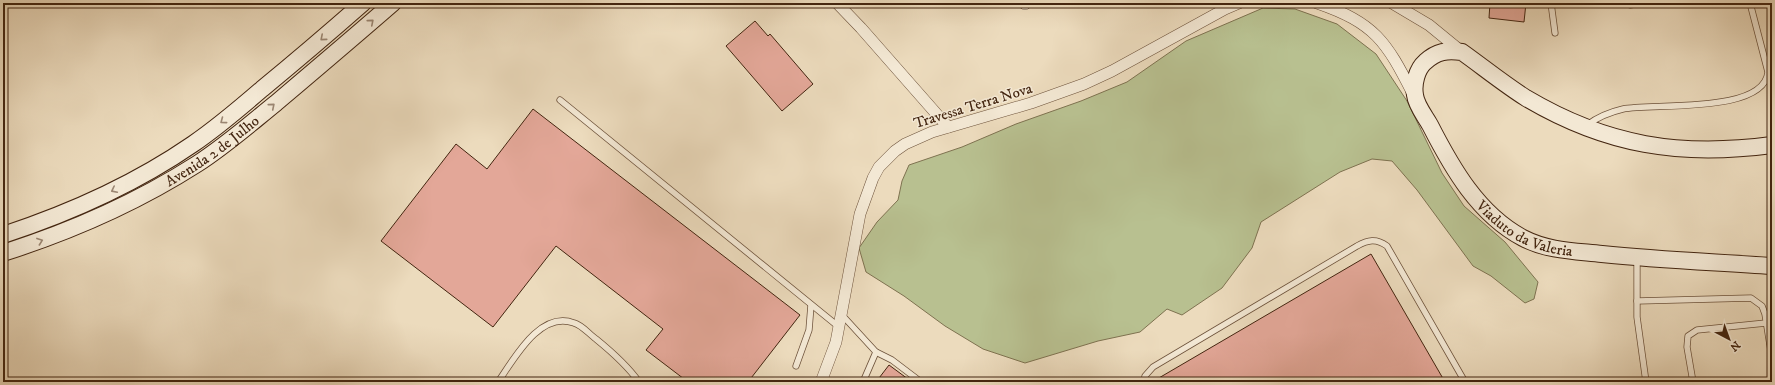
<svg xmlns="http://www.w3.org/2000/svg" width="1775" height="385" font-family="'IM FELL DW Pica',serif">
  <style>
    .green { fill: #b8c090; stroke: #7e7250 }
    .building { fill: #e3a798; stroke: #432510 }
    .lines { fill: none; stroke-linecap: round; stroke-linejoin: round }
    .service-casing { stroke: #6d523b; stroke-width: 7 }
    .minor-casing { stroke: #6d523b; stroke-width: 12 }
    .secondary-casing { stroke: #432510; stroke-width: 18 }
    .service { stroke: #f3e8d4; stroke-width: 5.5 }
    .minor { stroke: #f3e8d4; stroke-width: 11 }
    .secondary { stroke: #f3e8d4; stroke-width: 16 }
    .oneway { stroke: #9b8672 }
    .labels { text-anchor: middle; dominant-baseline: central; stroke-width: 3; stroke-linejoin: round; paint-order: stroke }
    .street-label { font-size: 15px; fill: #432510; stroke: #f3e8d4 }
  </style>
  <rect width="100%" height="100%" fill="#ecdbbd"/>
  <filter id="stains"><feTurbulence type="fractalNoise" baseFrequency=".005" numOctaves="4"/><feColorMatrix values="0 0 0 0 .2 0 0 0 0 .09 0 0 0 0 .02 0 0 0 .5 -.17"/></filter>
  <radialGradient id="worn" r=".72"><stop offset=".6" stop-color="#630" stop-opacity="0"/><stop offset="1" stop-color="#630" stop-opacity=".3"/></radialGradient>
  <polygon class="green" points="1263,8 1295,9 1337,24 1376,54 1407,101 1442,173 1464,206 1505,242 1538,282 1534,299 1525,303 1491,276 1473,266 1417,190 1392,161 1372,159 1340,172 1261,222 1252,248 1222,288 1182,315 1167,309 1140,332 1098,341 1025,363 983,349 945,326 904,296 866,272 859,248 877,222 898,200 902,181 909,165 962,147 1016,124 1081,101 1127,82 1186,41"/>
  <g class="building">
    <polygon points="1490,3 1526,3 1524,22 1489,18"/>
    <polygon points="755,21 768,36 770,34 813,84 782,111 726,46"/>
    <polygon points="533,109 800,315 748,382 688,382 646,350 663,329 556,246 493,327 381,241 456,144 487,169"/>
    <polygon points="1371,254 1445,382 1152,382"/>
    <polygon points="889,365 912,382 876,382"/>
  </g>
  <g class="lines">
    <g class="service-casing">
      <g id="service">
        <polyline points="1551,3 1555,33"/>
        <polyline points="1623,3 1630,5 1642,3"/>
        <polyline points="560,100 839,327"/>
        <path d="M1587,125C1598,117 1610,112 1623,109C1654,103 1764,114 1768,72L1750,3"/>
        <polyline points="1637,258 1637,317 1646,382"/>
        <polyline points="1637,301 1751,298 1762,306 1765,314 1772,358"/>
        <polyline points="842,315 876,352 892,360 921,382"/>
        <polyline points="796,366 809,330 811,305"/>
        <path d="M498,382C514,359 540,310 574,323C582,325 589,334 596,339C612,352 627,365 639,382"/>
        <polyline points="863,382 876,352"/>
        <path d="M1144,382L1145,376L1153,367L1357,246C1368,240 1376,238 1387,246L1465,382"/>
        <polyline points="1693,382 1687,347 1688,336 1697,330 1766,323"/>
      </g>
    </g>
    <g class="minor-casing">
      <g id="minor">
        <polyline points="837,3 861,28 948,127"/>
        <path d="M1317,3C1375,23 1386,41 1413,94"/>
        <polyline points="1392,3 1429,25 1462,52"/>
        <polyline points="1025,4 1025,3"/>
        <polyline points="821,382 836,342 860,214 873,178 879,167 895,151 905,144 932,132 1031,103 1084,84 1112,71 1225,9 1239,3"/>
      </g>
    </g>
    <g class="secondary-casing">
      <g id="secondary">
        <path id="s1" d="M1772,145C1680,157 1607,146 1526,98C1504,84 1483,67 1462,52C1447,50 1437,51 1425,62C1417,69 1413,84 1415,95C1416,105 1425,116 1430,125C1452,168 1478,214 1523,238C1548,251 1575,251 1602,254C1659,260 1715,262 1772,266"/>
        <path d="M3,235C70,213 135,184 193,144C218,127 240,108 262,89C296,61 330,32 363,3"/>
        <path id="s2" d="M3,253C72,231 136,203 197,164C225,146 250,124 276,103C315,70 354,37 393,3"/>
      </g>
    </g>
    <use href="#service" class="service"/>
    <use href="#minor" class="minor"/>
    <use href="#secondary" class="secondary"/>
  </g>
  <defs><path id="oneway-chevron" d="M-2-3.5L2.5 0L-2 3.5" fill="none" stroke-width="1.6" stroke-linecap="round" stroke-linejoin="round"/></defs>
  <g class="oneway">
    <use href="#oneway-chevron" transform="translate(371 22) rotate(-41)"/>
    <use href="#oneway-chevron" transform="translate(323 38) rotate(139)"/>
    <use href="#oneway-chevron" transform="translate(272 106) rotate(-40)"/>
    <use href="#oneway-chevron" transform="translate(223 121) rotate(143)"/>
    <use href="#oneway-chevron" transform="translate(114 190) rotate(153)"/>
    <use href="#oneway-chevron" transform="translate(40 241) rotate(-20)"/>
  </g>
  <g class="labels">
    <g class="street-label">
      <text transform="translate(973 106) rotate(-17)">Travessa Terra Nova</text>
      <text stroke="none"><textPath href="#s2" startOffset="234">Avenida 2 de Julho</textPath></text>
      <text stroke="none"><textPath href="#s1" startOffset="590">Viaduto da Valeria</textPath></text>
    </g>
  </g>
  <rect width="1775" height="385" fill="none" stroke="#ecdbbd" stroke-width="16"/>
  <rect x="4" y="4" width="1767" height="377" fill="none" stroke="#432510" stroke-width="2"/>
  <rect x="8" y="8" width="1759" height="369" fill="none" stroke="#432510"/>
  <g transform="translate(1729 339) rotate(139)" stroke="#f3e8d4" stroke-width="3" paint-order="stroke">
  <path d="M0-3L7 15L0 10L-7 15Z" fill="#432510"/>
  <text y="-6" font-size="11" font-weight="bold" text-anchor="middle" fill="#432510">N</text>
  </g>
  <rect width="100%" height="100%" filter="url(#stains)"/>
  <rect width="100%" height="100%" fill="url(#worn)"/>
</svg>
